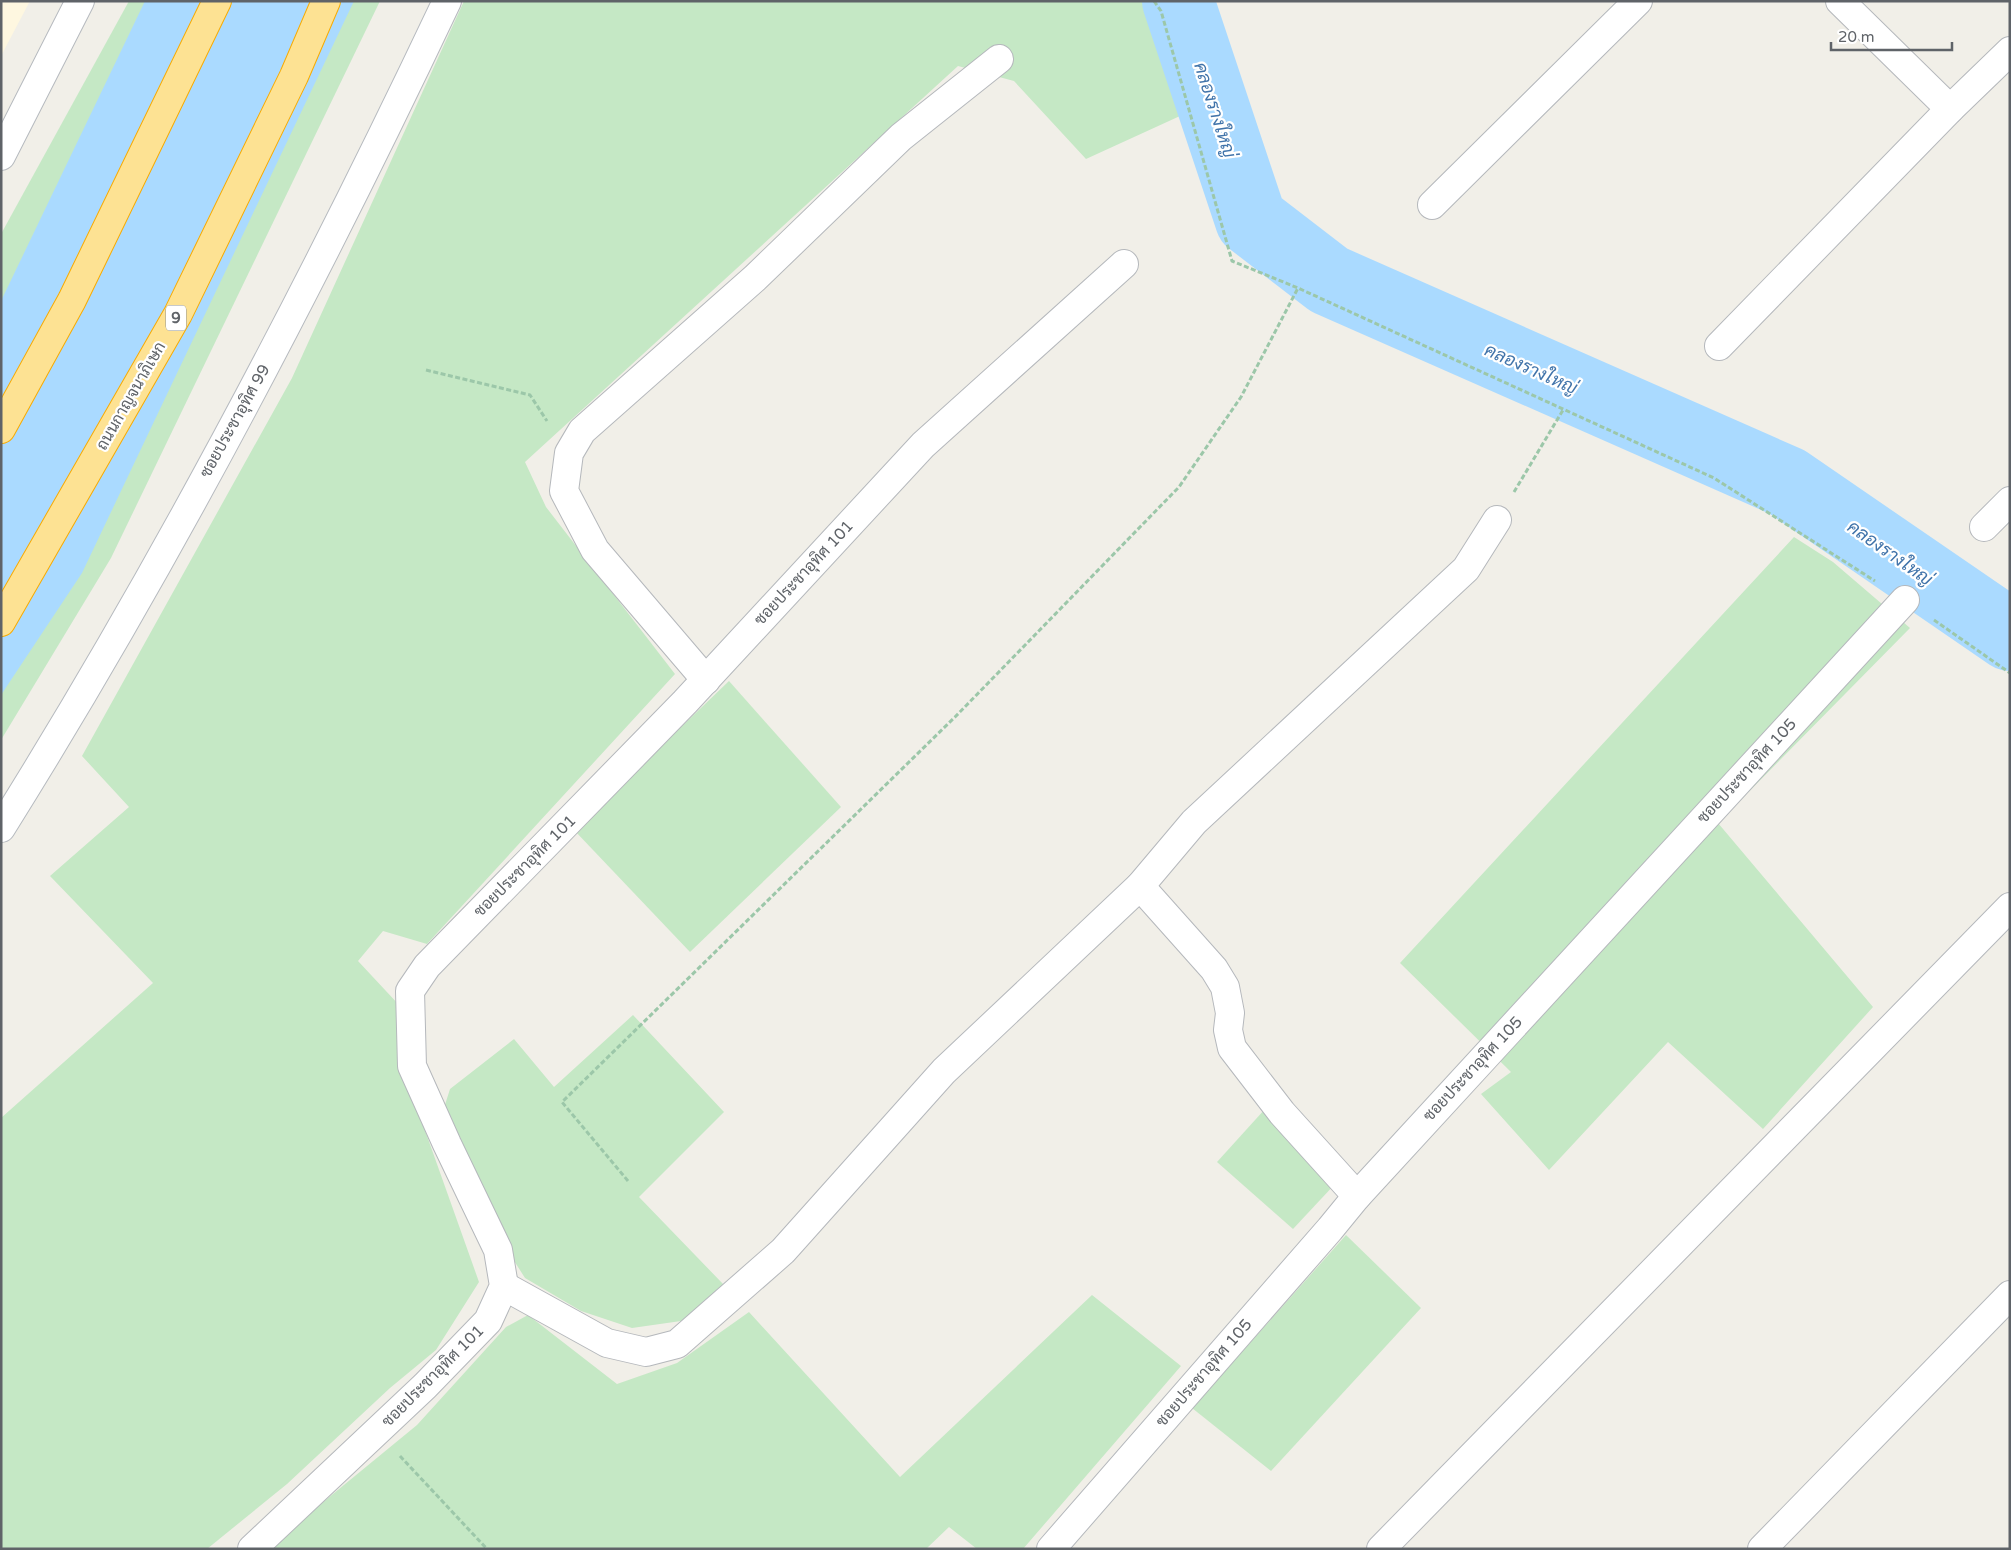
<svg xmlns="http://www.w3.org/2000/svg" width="2011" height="1550" font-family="'Varela Round',Sarabun,sans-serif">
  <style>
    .commercial { fill: #fef7e0 }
    .green { fill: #c5e8c5 }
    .water { fill: #aadaff }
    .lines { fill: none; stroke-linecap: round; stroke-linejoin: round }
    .river { stroke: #aadaff; stroke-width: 72 }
    .street-casing { stroke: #b5b8bc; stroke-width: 30 }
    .secondary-casing { stroke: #b6babf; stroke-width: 30 }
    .highway-casing { stroke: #f9ab00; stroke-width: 30 }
    .path { stroke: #9cc7a9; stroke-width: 3; stroke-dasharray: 5 2.5; stroke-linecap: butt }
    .street { stroke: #fff; stroke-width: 28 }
    .secondary { stroke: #fff; stroke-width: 28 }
    .highway { stroke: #fde293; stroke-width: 28 }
    .labels { text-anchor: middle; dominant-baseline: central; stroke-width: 4.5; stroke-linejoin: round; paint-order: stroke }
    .shield { fill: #fff; stroke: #8f9295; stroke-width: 1 }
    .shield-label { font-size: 15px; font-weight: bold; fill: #5f6368 }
    .street-label { font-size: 16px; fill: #5f6368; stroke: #fff }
    .water-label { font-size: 18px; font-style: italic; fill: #4174aa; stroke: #fff }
  </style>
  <rect width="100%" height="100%" fill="#f1efe8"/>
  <polygon class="commercial" points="1,1 30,1 1,56"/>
  <g class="green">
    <polygon points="129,1 380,1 111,558 1,740 1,234"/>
    <polygon points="464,1 1144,1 1152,12 1180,116 1086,159 1014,81 958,66 525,462 546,507 675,674 427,944 383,931 358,961 400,1006 422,1122 479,1282 436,1350 390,1388 287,1484 207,1549 1,1549 1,1118 153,983 50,876 129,807 82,756 292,378"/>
    <polygon points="1794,537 1833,562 1910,628 1718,823 1873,1007 1763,1129 1668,1042 1549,1170 1481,1094 1511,1072 1400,963"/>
    <polygon points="729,681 841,807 690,952 574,830"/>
    <polygon points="633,1015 724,1112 639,1197 724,1285 688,1320 632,1328 581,1311 525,1278 504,1245 443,1111 450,1089 514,1039 554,1087"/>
    <polygon points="1265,1109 1335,1184 1293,1229 1217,1162"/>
    <polygon points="1346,1235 1421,1308 1271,1471 1192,1408"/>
    <polygon points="1092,1295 1181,1366 1023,1549 977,1549 949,1527 926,1549 266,1549 417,1425 506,1327 528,1315 617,1384 677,1363 749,1312 900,1477"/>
  </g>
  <polygon class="water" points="145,1 354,1 82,573 1,695 1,301"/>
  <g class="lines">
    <polyline class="river" points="1178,1 1251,220 1329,280 1787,482 2010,635"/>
    <g class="street-casing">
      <g id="street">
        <polyline points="1840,1 1950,109"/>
        <polyline points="1432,205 1638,1"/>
        <polyline points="1719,346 1950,109 2010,51"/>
        <polyline points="1984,527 2010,501"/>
        <polyline points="706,680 595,550 564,491 569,453 582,431 755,278 901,137 999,59"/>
        <polyline points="1140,886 1214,969 1225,987 1230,1013 1228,1030 1232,1048 1282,1113 1357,1196"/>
        <polyline points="504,1286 607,1343 646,1352 677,1344 783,1251 944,1071 1140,886 1194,822 1466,569 1497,520"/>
        <polyline points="252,1549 425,1386 488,1321 504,1286 498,1250 447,1144 412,1066 410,991 427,966 685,702 923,445 1124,264"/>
        <polyline points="1051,1549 1330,1229 1357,1196 1905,600"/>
        <polyline points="1381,1549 2010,907"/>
        <polyline points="1762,1549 2010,1295"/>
      </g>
    </g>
    <g class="secondary-casing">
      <g id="secondary">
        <polyline points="1,156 80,1"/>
        <path d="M1,828C167,563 313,284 447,1"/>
      </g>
    </g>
    <g class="highway-casing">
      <g id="highway">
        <polyline points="1,429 72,300 217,1"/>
        <polyline points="1,622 178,314 294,76 326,1"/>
      </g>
    </g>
    <g class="path">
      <polyline points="1154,1 1161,11 1232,261 1298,288 1714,478 1875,581"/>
      <polyline points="426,370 530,395 547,421"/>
      <polyline points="1514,492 1563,410"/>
      <polyline points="1934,620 2010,673"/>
      <polyline points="628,1181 562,1102 955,717 1179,487 1241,397 1298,288"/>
      <polyline points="400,1456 487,1549"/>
    </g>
    <use href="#street" class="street"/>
    <use href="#secondary" class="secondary"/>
    <use href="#highway" class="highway"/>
  </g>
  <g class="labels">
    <rect class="shield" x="166" y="305.5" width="20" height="25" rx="4"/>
    <g class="shield-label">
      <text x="176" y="318">9</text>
    </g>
    <g class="street-label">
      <text transform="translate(131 396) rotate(-60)">ถนนกาญจนาภิเษก</text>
      <text transform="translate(235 421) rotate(-61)">ซอยประชาอุทิศ 99</text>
      <text transform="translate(804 573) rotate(-47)">ซอยประชาอุทิศ 101</text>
      <text transform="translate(1747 771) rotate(-47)">ซอยประชาอุทิศ 105</text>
      <text transform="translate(525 866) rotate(-45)">ซอยประชาอุทิศ 101</text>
      <text transform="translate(1473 1069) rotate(-47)">ซอยประชาอุทิศ 105</text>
      <text transform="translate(1204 1373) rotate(-49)">ซอยประชาอุทิศ 105</text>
      <text transform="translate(433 1376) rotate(-45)">ซอยประชาอุทิศ 101</text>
    </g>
    <g class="water-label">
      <text transform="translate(1215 110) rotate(72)">คลองรางใหญ่</text>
      <text transform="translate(1531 369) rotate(24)">คลองรางใหญ่</text>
      <text transform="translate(1890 553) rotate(35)">คลองรางใหญ่</text>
    </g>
  </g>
  <rect width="2011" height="1550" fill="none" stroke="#5f6368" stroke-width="5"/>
  <path d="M1831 42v8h121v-8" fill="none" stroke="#5f6368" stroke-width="2.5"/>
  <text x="1838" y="42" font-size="15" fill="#5f6368" stroke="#ffffff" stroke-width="4" paint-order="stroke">20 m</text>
</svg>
